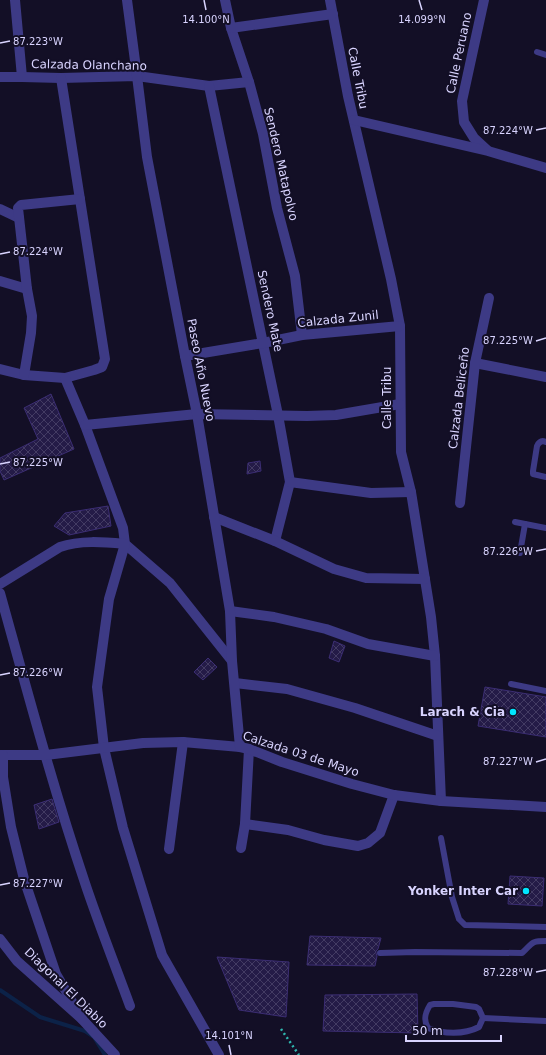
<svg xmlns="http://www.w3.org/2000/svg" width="546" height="1055" font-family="'DejaVu Sans',sans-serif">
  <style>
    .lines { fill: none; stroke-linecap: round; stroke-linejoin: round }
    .stream { stroke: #0c2248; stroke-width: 4 }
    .building { fill: url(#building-cross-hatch); stroke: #3b2d73 }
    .path { stroke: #2fb8b0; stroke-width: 2.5; stroke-dasharray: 2 3; stroke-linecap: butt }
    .service { stroke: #3d3a85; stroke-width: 6 }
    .minor { stroke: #3d3a85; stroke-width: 10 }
    .tertiary { stroke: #3d3a85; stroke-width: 10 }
    .ticks { fill: none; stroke: #d9d4ff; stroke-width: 1.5 }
    .poi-dot { fill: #00e5ff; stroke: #130f26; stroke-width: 1.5 }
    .labels { text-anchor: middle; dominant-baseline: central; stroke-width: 4; stroke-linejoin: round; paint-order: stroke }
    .street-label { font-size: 12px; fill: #d9d4ff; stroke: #130f26 }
    .poi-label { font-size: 12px; font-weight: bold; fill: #d9d4ff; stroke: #130f26; text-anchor: end }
    .ticks-label { font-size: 10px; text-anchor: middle; fill: #d9d4ff; stroke: #130f26; stroke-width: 4; stroke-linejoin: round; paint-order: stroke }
  </style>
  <defs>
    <pattern id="building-cross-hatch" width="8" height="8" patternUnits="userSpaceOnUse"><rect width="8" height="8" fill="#241b47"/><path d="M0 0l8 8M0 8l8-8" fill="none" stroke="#433b63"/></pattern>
  </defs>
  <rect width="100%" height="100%" fill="#130f26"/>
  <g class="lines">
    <polyline class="stream" points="0,990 40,1017 85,1031 94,1037 105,1055"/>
  </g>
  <g class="building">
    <polygon points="51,394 74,449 4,480 0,471 0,458 38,439 24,408"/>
    <polygon points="260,461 261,471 247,474 248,463"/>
    <polygon points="108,506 111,526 69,535 54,526 65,513"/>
    <polygon points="334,641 345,646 339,662 329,658"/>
    <polygon points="208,658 217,667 203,680 194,672"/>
    <polygon points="485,687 546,697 546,737 478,726"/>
    <polygon points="52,799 59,822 39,829 34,805"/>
    <polygon points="510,876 544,878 542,906 508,904"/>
    <polygon points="310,936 381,938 378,949 376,951 376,953 377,956 375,966 307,965"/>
    <polygon points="217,957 289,962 286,1017 239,1010"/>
    <polygon points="417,994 418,1033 323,1031 325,995"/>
  </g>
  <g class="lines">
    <polyline class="path" points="281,1029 299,1055"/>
    <g class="service">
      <polyline points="537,52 546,55"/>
      <path d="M546,442C542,440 539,442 537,446L533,471V474L546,477"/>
      <polyline points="515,522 546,528"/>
      <polyline points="520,553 525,524"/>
      <polyline points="511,684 546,691"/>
      <polyline points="441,838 452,897 459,919 465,925 546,927"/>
      <path d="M380,953L415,952L522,953C533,943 530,941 546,941"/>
      <path d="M434,1004H453L476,1007L479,1009L483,1018L479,1027C464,1035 443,1034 428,1028C423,1020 425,1013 430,1005Z"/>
      <polyline points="483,1018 546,1021"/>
    </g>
    <g class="minor">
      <polyline points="15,0 22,77"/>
      <polyline points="225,0 231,28 249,82 263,134 277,208 295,276 302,335"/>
      <polyline points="330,0 348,96 391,279 400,326 401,452 411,492 431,617 435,656 441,801"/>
      <polyline points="484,0 462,101 464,122 474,138 487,150"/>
      <polyline points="231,28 333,14"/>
      <polyline points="0,77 22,77 61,78 137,76 209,86 249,82"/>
      <polyline points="209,86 278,415 290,482 275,541"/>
      <polyline points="354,120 488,151 546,168"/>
      <polyline points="0,209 19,218"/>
      <polyline points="0,281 27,289"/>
      <polyline points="185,356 263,343 302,335 400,326"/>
      <polyline points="475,363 546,377"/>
      <polyline points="0,369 24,375 65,378 94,370 102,367 105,359 61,78"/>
      <polyline points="24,375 31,333 32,316 27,289 18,208 21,205 80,199"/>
      <polyline points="65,378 85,425 123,528 125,544 170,583 232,661"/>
      <polyline points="85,425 197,414 307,416 336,415 400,404"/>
      <polyline points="290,482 371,493 411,492"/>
      <polyline points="460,503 475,363 489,298"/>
      <polyline points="214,517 275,541 334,569 366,578 425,579"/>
      <path d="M0,584L60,547C80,540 103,542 125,544L109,599L97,687L104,748L123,828L162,955L219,1055"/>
      <path d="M0,593C27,690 53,788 85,883C99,925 115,965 130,1006"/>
      <polyline points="230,611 274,617 326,629 368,644 435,656"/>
      <polyline points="235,683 287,689 355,708 438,736"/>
      <polyline points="0,755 46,755 143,743 183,742 240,747"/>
      <polyline points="3,755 3,777 11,827 24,879 56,974 82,1019"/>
      <polyline points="245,824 288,830 324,840 358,846 368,843 380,833 394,795"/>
      <polyline points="241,848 245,824 249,749"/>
      <polyline points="169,849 183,742"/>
      <polyline points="0,939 17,961 82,1019 115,1055"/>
    </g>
    <polyline class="tertiary" points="127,0 137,76 147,157 185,356 197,414 230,611 232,661 240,747 249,749 282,762 352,784 394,795 441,801 546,807"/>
  </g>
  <path class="ticks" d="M204,0L206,10M419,0L422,10M0,43L10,41M536,130L546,128M0,254L10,252M536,341L546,338M0,464L10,462M536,551L546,549M0,675L10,673M536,762L546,759M0,885L10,883M536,972L546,970M229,1045L231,1055"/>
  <g class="poi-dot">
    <circle cx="513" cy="712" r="4"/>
    <circle cx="526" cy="891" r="4"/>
  </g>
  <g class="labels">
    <g class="street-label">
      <text transform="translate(459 53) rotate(-78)">Calle Peruano</text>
      <text transform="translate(89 65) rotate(1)">Calzada Olanchano</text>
      <text transform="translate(358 78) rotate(79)">Calle Tribu</text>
      <text transform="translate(281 164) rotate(77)">Sendero Matapolvo</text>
      <text transform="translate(270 311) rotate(78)">Sendero Mate</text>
      <text transform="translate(338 319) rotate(-6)">Calzada Zunil</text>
      <text transform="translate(201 370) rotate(79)">Paseo Año Nuevo</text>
      <text transform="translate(387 398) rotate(-90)">Calle Tribu</text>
      <text transform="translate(459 398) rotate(-83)">Calzada Beliceño</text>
      <text transform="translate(301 754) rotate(18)">Calzada 03 de Mayo</text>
      <text transform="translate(66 988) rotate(44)">Diagonal El Diablo</text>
    </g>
    <g class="poi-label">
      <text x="505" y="712">Larach &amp; Cia</text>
      <text x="518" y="891">Yonker Inter Car</text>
    </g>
  </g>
  <g class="ticks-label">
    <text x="206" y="23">14.100°N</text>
    <text x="422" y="23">14.099°N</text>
    <text x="38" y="45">87.223°W</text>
    <text x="508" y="134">87.224°W</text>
    <text x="38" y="255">87.224°W</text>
    <text x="508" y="344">87.225°W</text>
    <text x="38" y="466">87.225°W</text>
    <text x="508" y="555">87.226°W</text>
    <text x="38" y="676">87.226°W</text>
    <text x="508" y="765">87.227°W</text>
    <text x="38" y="887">87.227°W</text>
    <text x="508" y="976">87.228°W</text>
    <text x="229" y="1039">14.101°N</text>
  </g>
  <path d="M406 1035v6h95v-6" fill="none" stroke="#d9d4ff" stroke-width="2"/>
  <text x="412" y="1035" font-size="12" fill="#d9d4ff" stroke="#130f26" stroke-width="3" paint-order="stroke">50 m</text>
</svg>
